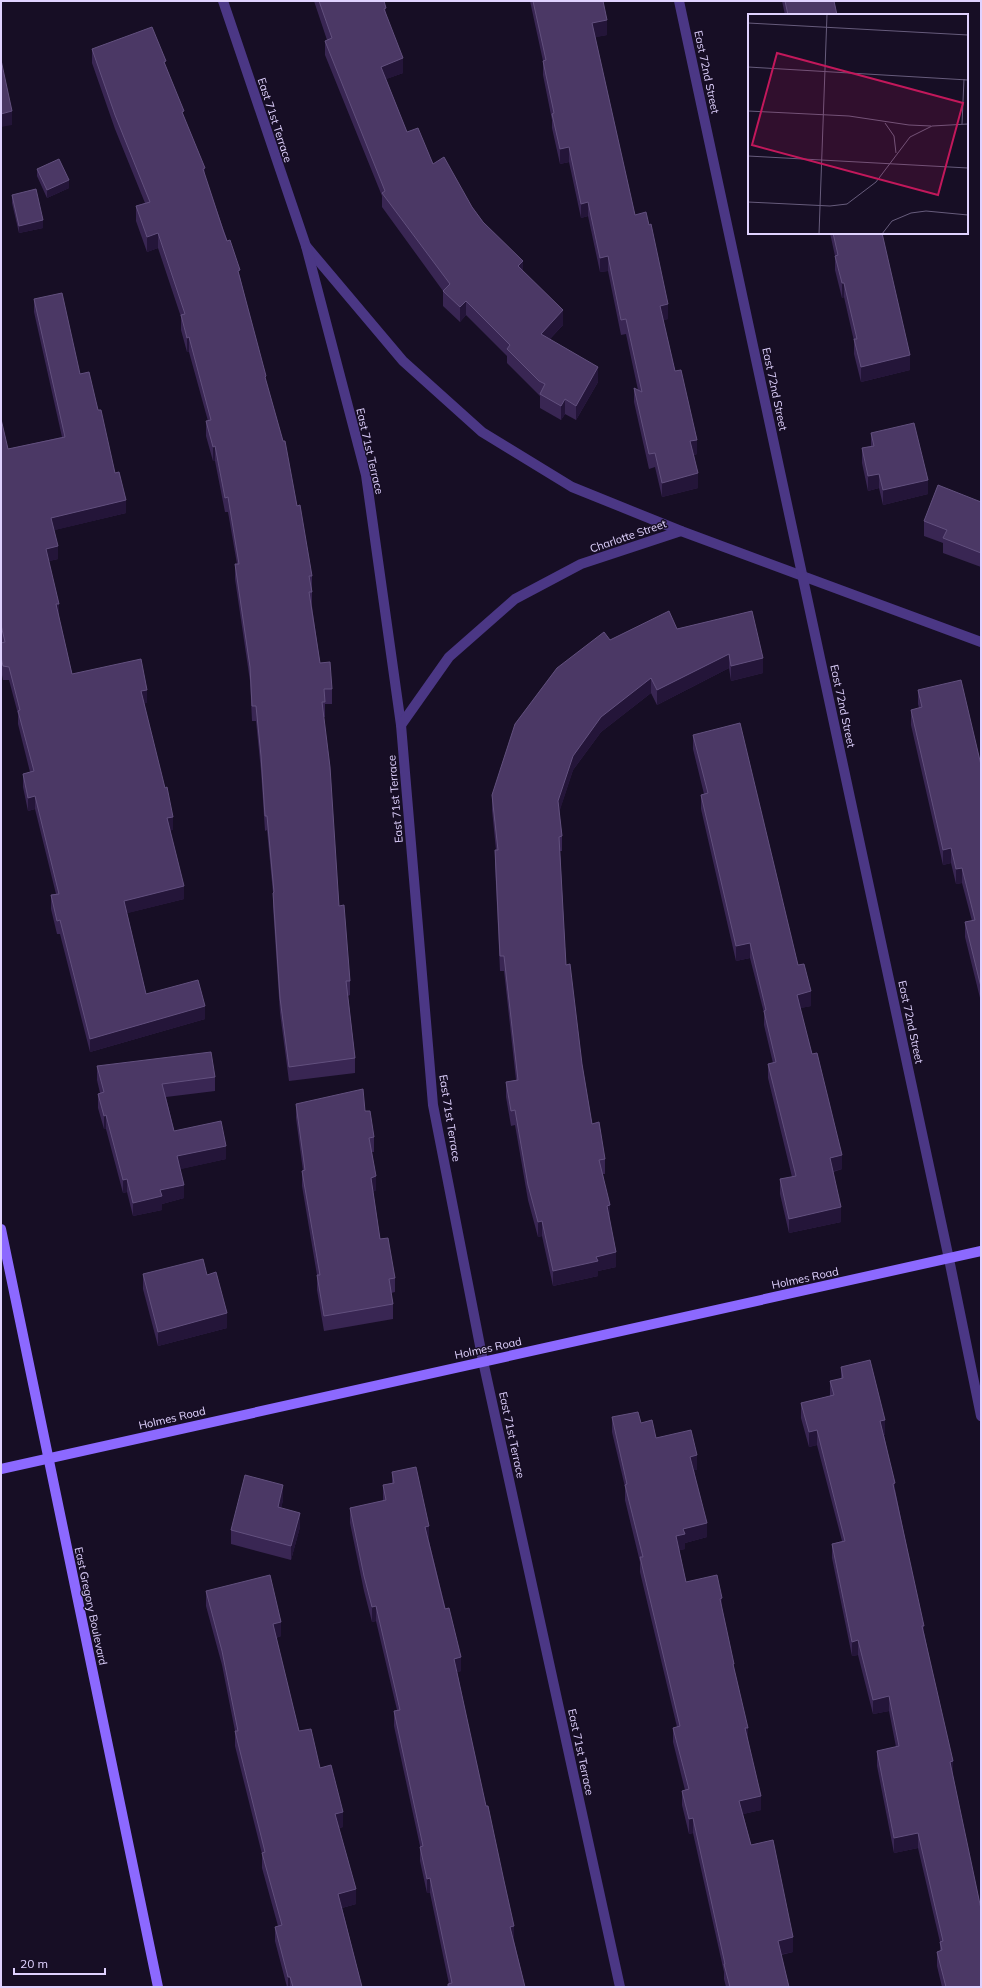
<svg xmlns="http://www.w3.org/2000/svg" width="982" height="1988" font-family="Mulish,sans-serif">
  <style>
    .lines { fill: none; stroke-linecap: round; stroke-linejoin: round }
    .street { stroke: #4b3785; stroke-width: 10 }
    .secondary { stroke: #8c69ff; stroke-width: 10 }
    .wall { fill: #392653 }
    .shaded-wall { fill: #241539 }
    .building { fill: #4b3865; stroke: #62507e }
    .labels { text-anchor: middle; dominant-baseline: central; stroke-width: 3; stroke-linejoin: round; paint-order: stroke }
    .street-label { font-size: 11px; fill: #e0d2ff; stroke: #170e25 }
    .inset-road { fill: none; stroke: #675c7c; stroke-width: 1 }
    .view { fill: #c2185b; fill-opacity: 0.15; stroke: #c2185b; stroke-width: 2 }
    .inset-edge { fill: none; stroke: #e0d2ff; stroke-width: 2 }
  </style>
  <rect width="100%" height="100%" fill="#170e25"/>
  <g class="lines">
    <g class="street">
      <polyline points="223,1 306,246 403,361 482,432 572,487 681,531 981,642"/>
      <polyline points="679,1 949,1259 981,1416"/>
      <polyline points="306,246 366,475 401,725 433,1105 483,1361 620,1987"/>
      <polyline points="401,725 449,657 515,599 581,564 681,531"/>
    </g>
    <g class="secondary">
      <polyline points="1,1229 158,1987"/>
      <polyline points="1,1469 981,1251"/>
    </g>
  </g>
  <g class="wall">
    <polygon points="314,1 384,1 386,15 403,73 386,79 407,132 433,164 472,207 483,222 523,271 563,325 550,339 598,382 576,420 565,414 561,420 540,408 540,396 507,363 507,356 466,315 460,322 443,306 443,291 382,207 382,196 325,55 325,41 327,40"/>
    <polygon points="530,1 603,1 607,35 595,37 635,215 668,319 663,320 675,371 697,454 694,455 698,488 662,497 655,467 649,469 634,402 634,388 638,390 626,334 621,335 608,271 600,272 588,216 581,218 569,162 560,164 552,128 552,120 543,75 543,61"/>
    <polygon points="782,1 834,1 837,15 785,15"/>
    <polygon points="92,49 166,67 205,176 240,277 297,506 312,576 312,606 320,663 332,689 332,704 325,704 325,717 323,717 339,906 350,981 350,995 348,996 355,1058 355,1073 289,1081 280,1013 273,907 273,893 267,830 265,831 261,771 256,721 252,721 250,681 235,579 235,564 237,564 228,512 225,512 215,461 213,461 206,436 206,421 208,421 189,352 187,352 181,330 181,317 158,248 147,252 136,221 136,206 145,203 115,129 92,63"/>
    <polygon points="37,169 69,188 47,198 37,176"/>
    <polygon points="12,195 43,228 19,233 12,203"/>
    <polygon points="830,233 882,233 910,370 861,382 854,354 854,341 844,297 842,298 835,270 835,256"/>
    <polygon points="34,299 80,374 115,473 126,513 54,530 58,559 49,561 59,617 72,674 147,703 144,703 173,830 170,830 184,899 127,913 146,994 205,1019 90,1052 60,934 57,934 51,909 51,895 56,894 35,809 28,811 23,787 23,774 30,772 18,724 18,714 9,680 3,680 1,670 1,643 2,642 1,638 1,419 8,449 62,437 34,312"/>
    <polygon points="871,433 928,494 883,505 879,488 868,491 862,463 862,448 871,446"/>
    <polygon points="981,502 981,567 943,553 943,543 924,536 924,521"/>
    <polygon points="752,611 763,673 731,681 729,668 657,705 651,693 601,732 573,770 559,812 562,836 562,851 560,851 566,965 582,1064 592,1124 605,1159 605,1174 603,1174 610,1220 616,1267 598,1271 598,1276 553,1286 542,1236 538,1237 528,1200 515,1125 511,1126 506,1097 506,1082 516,1080 504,971 500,971 495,865 495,850 496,850 492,810 492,795 610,640 677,629"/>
    <polygon points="918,690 981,765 981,1002 965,937 965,922 972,921 962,883 956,884 951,863 943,865 911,725 911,710 919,708 918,704"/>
    <polygon points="693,735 798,965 811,1006 800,1008 842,1169 833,1172 841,1222 789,1233 780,1194 780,1179 792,1177 768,1078 768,1064 773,1063 764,1025 764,1013 750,958 736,961 701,809 701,795 704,794 693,749"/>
    <polygon points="97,1066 215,1077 215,1091 166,1097 174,1131 226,1159 180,1169 184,1198 162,1204 162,1210 133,1216 127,1192 123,1193 106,1129 104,1129 98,1108 98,1094 100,1093 97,1080"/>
    <polygon points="296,1104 365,1111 374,1137 374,1152 372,1152 376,1190 373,1192 380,1239 395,1278 395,1292 391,1293 393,1304 393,1319 324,1331 317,1290 317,1275 302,1186 302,1171 303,1171 296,1118"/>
    <polygon points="143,1274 207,1275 227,1328 158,1346 143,1289"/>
    <polygon points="841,1367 885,1434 884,1435 953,1775 981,1987 942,1987 937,1966 937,1952 940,1951 940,1942 918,1848 894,1853 877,1766 877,1751 896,1747 889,1711 873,1714 858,1655 852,1656 832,1558 832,1544 842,1541 817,1445 809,1447 801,1418 801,1403 830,1396 830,1381 841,1379"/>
    <polygon points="612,1417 641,1423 656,1438 697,1470 694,1470 707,1537 685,1543 685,1549 679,1550 686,1582 722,1609 734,1670 761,1810 743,1814 751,1845 793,1952 781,1955 789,1987 726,1987 724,1979 724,1972 693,1833 689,1834 682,1805 682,1791 685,1790 673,1742 673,1728 677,1727 640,1572 640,1562 625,1500 625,1487 612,1432"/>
    <polygon points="392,1472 429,1541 461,1671 457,1672 514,1941 525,1987 448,1987 448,1984 449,1984 430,1893 427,1893 420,1861 420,1846 394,1726 394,1711 397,1710 376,1621 372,1622 364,1591 350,1523 350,1508 383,1501 383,1485 392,1483"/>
    <polygon points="283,1500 281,1508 300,1527 291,1560 231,1544 231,1530"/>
    <polygon points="206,1591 281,1636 276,1638 299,1731 320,1768 343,1827 339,1828 356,1904 342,1908 362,1987 287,1987 275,1941 275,1927 278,1926 262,1868 262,1854 235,1746 235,1731 222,1665 206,1606"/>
  </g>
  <g class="shaded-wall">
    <polygon points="386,8 386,23 384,9"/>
    <polygon points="607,20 607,35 592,38 592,23"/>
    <polygon points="403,58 403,73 381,81 381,67"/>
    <polygon points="12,111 12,125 1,127 1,114"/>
    <polygon points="569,147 569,162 560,164 560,149"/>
    <polygon points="205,168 205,183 203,169"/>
    <polygon points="69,180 69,188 47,198 47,190"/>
    <polygon points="588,202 588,216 581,218 581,204"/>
    <polygon points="43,220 43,228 19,233 19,226"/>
    <polygon points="158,233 158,248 147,252 147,237"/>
    <polygon points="608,256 608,271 600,272 600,258"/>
    <polygon points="523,261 523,275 518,266"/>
    <polygon points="842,283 844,283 844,297 842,298"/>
    <polygon points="466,301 466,315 460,322 460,307"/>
    <polygon points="668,304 668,319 660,321 660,306"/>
    <polygon points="563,310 563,325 541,348 541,334"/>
    <polygon points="189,337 189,352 187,352 187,338"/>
    <polygon points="910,355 910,370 861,382 861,367"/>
    <polygon points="598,367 598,382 576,420 576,406"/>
    <polygon points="565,399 565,414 561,420 561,406"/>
    <polygon points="697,440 697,454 690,456 690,441"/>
    <polygon points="215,446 215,461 213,461 213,447"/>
    <polygon points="698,473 698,488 662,497 662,483"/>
    <polygon points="879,474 879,488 868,491 868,476"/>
    <polygon points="928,480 928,494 883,505 883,490"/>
    <polygon points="126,500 126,513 51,531 51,518"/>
    <polygon points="58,546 58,559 46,562 46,549"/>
    <polygon points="56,604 59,604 59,617"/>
    <polygon points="729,654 729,668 657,705 657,690"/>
    <polygon points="763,658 763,673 731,681 731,666"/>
    <polygon points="651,678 651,693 601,732 573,770 558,816 558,801 573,756 601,717"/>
    <polygon points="147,690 147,703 141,704 141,691"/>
    <polygon points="35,796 35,809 28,811 28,798"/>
    <polygon points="173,817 173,830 167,831 167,818"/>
    <polygon points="951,848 951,863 943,865 943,850"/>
    <polygon points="962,868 962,883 956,884 956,869"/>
    <polygon points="184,886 184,899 124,914 124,901"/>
    <polygon points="750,943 750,958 736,961 736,946"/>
    <polygon points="811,991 811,1006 797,1009 797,995"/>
    <polygon points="205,1006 205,1019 90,1052 90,1039"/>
    <polygon points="106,1115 106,1129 104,1129 104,1116"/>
    <polygon points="226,1146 226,1159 177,1170 177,1156"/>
    <polygon points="842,1155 842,1169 830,1172 830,1158"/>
    <polygon points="376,1176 376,1190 371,1193 371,1178"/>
    <polygon points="127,1179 127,1192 123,1193 123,1180"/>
    <polygon points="184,1185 184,1198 162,1204 162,1210 133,1216 133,1203 160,1190"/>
    <polygon points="610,1205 610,1220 607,1220 607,1206"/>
    <polygon points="841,1207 841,1222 789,1233 789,1219"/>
    <polygon points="542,1221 542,1236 538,1237 538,1222"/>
    <polygon points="616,1252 616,1267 598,1271 598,1276 553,1286 553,1271 596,1257"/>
    <polygon points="227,1313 227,1328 158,1346 158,1332"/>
    <polygon points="885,1420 885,1434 880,1436 880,1421"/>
    <polygon points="817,1430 817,1445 809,1447 809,1432"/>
    <polygon points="697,1455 697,1470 690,1471 690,1457"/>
    <polygon points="895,1483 895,1498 893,1484"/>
    <polygon points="283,1485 283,1500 278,1521 278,1507"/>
    <polygon points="300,1513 300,1527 291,1560 291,1546"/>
    <polygon points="707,1523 707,1537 685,1543 685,1549 676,1551 676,1536 683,1529"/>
    <polygon points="429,1526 429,1541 425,1542 425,1527"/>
    <polygon points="722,1598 722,1613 720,1599"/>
    <polygon points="376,1606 376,1621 372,1622 372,1607"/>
    <polygon points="281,1622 281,1636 273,1639 273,1624"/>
    <polygon points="922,1626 924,1626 924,1640"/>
    <polygon points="858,1640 858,1655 852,1656 852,1642"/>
    <polygon points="461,1657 461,1671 454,1673 454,1659"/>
    <polygon points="889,1696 889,1711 873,1714 873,1700"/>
    <polygon points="745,1728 748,1728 748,1742"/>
    <polygon points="953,1761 953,1775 950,1776 950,1762"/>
    <polygon points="761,1796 761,1810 739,1815 739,1801"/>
    <polygon points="343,1812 343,1827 335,1829 335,1814"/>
    <polygon points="693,1818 693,1833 689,1834 689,1819"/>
    <polygon points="918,1833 918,1848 894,1853 894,1838"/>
    <polygon points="430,1878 430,1893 427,1893 427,1879"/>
    <polygon points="356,1889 356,1904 338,1909 338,1894"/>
    <polygon points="514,1926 514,1941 510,1927"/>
    <polygon points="793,1937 793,1952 778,1955 778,1941"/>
    <rect x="288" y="1977" width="2" height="10"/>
  </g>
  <g class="building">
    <polygon points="319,1 384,1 386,8 384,9 403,58 381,67 407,132 418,128 433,164 444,157 472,207 483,222 523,261 518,266 563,310 541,334 598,367 576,406 565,399 561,406 540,394 545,384 539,381 507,349 510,345 466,301 460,307 443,291 450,284 382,193 385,191 325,41 332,38"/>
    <polygon points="533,1 603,1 607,20 592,23 635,215 646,212 649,225 651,224 668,304 660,306 675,371 681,370 697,440 690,441 698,473 662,483 655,453 649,454 634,388 642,392 626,319 621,320 608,256 600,258 588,202 581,204 569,147 560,149 552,114 554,113 543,61 546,60"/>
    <polygon points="785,1 834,1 837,15 788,15"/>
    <polygon points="152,27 166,61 164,62 184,111 182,112 205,168 203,169 223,230 227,241 230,240 240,270 238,271 266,376 265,377 283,441 285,441 297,506 300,505 312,576 309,576 312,592 309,592 320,663 330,662 332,689 324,689 325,702 322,702 330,767 339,906 344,905 350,981 346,981 355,1058 289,1067 280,998 273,893 274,892 267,816 265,816 261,756 256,706 252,706 250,667 235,564 239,564 228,497 225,498 215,446 213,447 206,421 211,420 189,337 187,338 181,315 185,314 158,233 147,237 136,206 150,202 115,115 92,49"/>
    <polygon points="1,60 12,111 1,114"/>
    <polygon points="59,159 69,180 47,190 37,169"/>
    <polygon points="36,189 43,220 19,226 12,195"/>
    <polygon points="833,233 882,233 910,355 861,367 854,339 857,339 844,283 842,283 835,256 838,255"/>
    <polygon points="62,293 80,374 89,372 98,410 101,410 115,473 119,472 126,500 51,518 58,546 46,549 59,604 56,604 72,674 141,659 147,690 141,691 165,788 167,787 173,817 167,818 184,886 124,901 146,994 198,980 205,1006 90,1039 60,920 57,921 51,895 59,894 35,796 28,798 23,774 34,771 18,711 20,710 9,667 3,666 1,657 1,643 5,642 1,625 1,419 8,449 65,437 34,299"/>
    <polygon points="914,423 928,480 883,490 879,474 868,476 862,448 874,446 871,433"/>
    <polygon points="938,485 981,502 981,553 943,538 947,530 924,521"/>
    <polygon points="669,611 677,629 752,611 763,658 731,666 729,654 657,690 651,678 601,717 573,756 558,801 562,836 559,837 566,965 570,964 582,1064 592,1124 599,1122 605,1159 599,1160 610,1205 607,1206 616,1252 596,1257 598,1261 553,1271 542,1221 538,1222 528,1185 515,1110 511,1111 506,1082 518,1080 504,956 500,956 495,850 498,850 492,795 515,724 557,668 604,632 610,640"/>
    <polygon points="961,680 981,765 981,987 965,922 975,920 962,868 956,869 951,848 943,850 911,710 922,707 918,690"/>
    <polygon points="740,723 798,965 804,964 811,991 797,995 812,1054 817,1053 842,1155 830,1158 841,1207 789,1219 780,1179 796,1176 768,1064 776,1062 764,1011 766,1010 750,943 736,946 701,795 708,793 693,735"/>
    <polygon points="211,1052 215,1077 162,1084 174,1131 221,1121 226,1146 177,1156 184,1185 160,1190 162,1196 133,1203 127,1179 123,1180 106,1115 104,1116 98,1094 104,1092 97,1066"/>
    <polygon points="363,1089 365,1111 370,1111 374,1137 369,1138 376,1176 371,1178 380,1239 388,1238 395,1278 389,1279 393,1304 324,1316 317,1275 320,1275 302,1171 305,1170 296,1104"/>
    <polygon points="203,1259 207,1275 216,1272 227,1313 158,1332 143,1274"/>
    <polygon points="870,1360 885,1420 880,1421 895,1483 893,1484 924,1626 922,1626 953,1761 950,1762 981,1909 981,1987 946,1987 937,1952 942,1950 940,1942 943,1941 918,1833 894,1838 877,1751 899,1746 889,1696 873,1700 858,1640 852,1642 832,1544 845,1541 817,1430 809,1432 801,1403 834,1395 830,1381 843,1378 841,1367"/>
    <polygon points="638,1412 641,1423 652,1420 656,1438 691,1430 697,1455 690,1457 707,1523 683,1529 685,1534 676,1536 686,1582 717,1575 722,1598 720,1599 734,1664 733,1664 748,1728 745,1728 761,1796 739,1801 751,1845 773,1840 793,1937 778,1941 789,1987 730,1987 724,1964 725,1964 693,1818 689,1819 682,1791 689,1789 673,1728 680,1726 640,1557 643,1557 625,1485 627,1484 612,1417"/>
    <polygon points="416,1467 429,1526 425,1527 445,1609 449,1608 461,1657 454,1659 486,1806 488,1806 504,1881 514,1926 510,1927 525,1987 448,1987 448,1984 452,1983 430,1878 427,1879 420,1847 423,1846 394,1711 400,1710 376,1606 372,1607 364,1576 350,1508 386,1500 383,1485 394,1483 392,1472"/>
    <polygon points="245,1475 283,1485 278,1507 300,1513 291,1546 231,1530"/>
    <polygon points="270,1575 281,1622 273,1624 299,1731 311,1729 320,1768 331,1765 343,1812 335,1814 356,1889 338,1894 362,1987 293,1987 290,1977 288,1977 275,1927 282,1925 262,1853 265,1852 235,1731 238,1731 222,1651 206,1591"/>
  </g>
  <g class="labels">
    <g class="street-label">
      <text transform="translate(707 72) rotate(78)">East 72nd Street</text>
      <text transform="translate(275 120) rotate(72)">East 71st Terrace</text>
      <text transform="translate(775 389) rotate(78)">East 72nd Street</text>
      <text transform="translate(370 451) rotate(77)">East 71st Terrace</text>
      <text transform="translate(628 536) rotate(-19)">Charlotte Street</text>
      <text transform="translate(843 706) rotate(78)">East 72nd Street</text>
      <text transform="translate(395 799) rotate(-95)">East 71st Terrace</text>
      <text transform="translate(911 1022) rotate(78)">East 72nd Street</text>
      <text transform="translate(450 1118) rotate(81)">East 71st Terrace</text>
      <text transform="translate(805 1278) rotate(-12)">Holmes Road</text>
      <text transform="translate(488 1348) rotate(-12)">Holmes Road</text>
      <text transform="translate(172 1418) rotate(-13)">Holmes Road</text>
      <text transform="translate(512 1435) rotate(78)">East 71st Terrace</text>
      <text transform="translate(91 1606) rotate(78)">East Gregory Boulevard</text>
      <text transform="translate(581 1752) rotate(78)">East 71st Terrace</text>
    </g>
  </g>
  <g transform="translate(748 14)">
    <rect width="220" height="220" fill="#170e25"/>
    <path class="inset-road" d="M0,9L220,21M0,53L220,66M0,97L101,102L161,111L183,112M137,109L146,122L148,139M214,110L216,65M0,142L220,154M0,188L82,192L99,190L128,168L162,123L184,112L220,110M71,220L79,0M134,220L144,207L163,199L178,197L220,201"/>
    <path class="view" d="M29,39L215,89L190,181L4,131Z"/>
    <rect width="220" height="220" class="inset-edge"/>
  </g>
  <rect width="982" height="1988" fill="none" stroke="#e0d2ff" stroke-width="4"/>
  <path d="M14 1968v6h91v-6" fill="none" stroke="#e0d2ff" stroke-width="2"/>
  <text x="20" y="1968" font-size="12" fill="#e0d2ff" stroke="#170e25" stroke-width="3" paint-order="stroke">20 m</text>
</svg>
